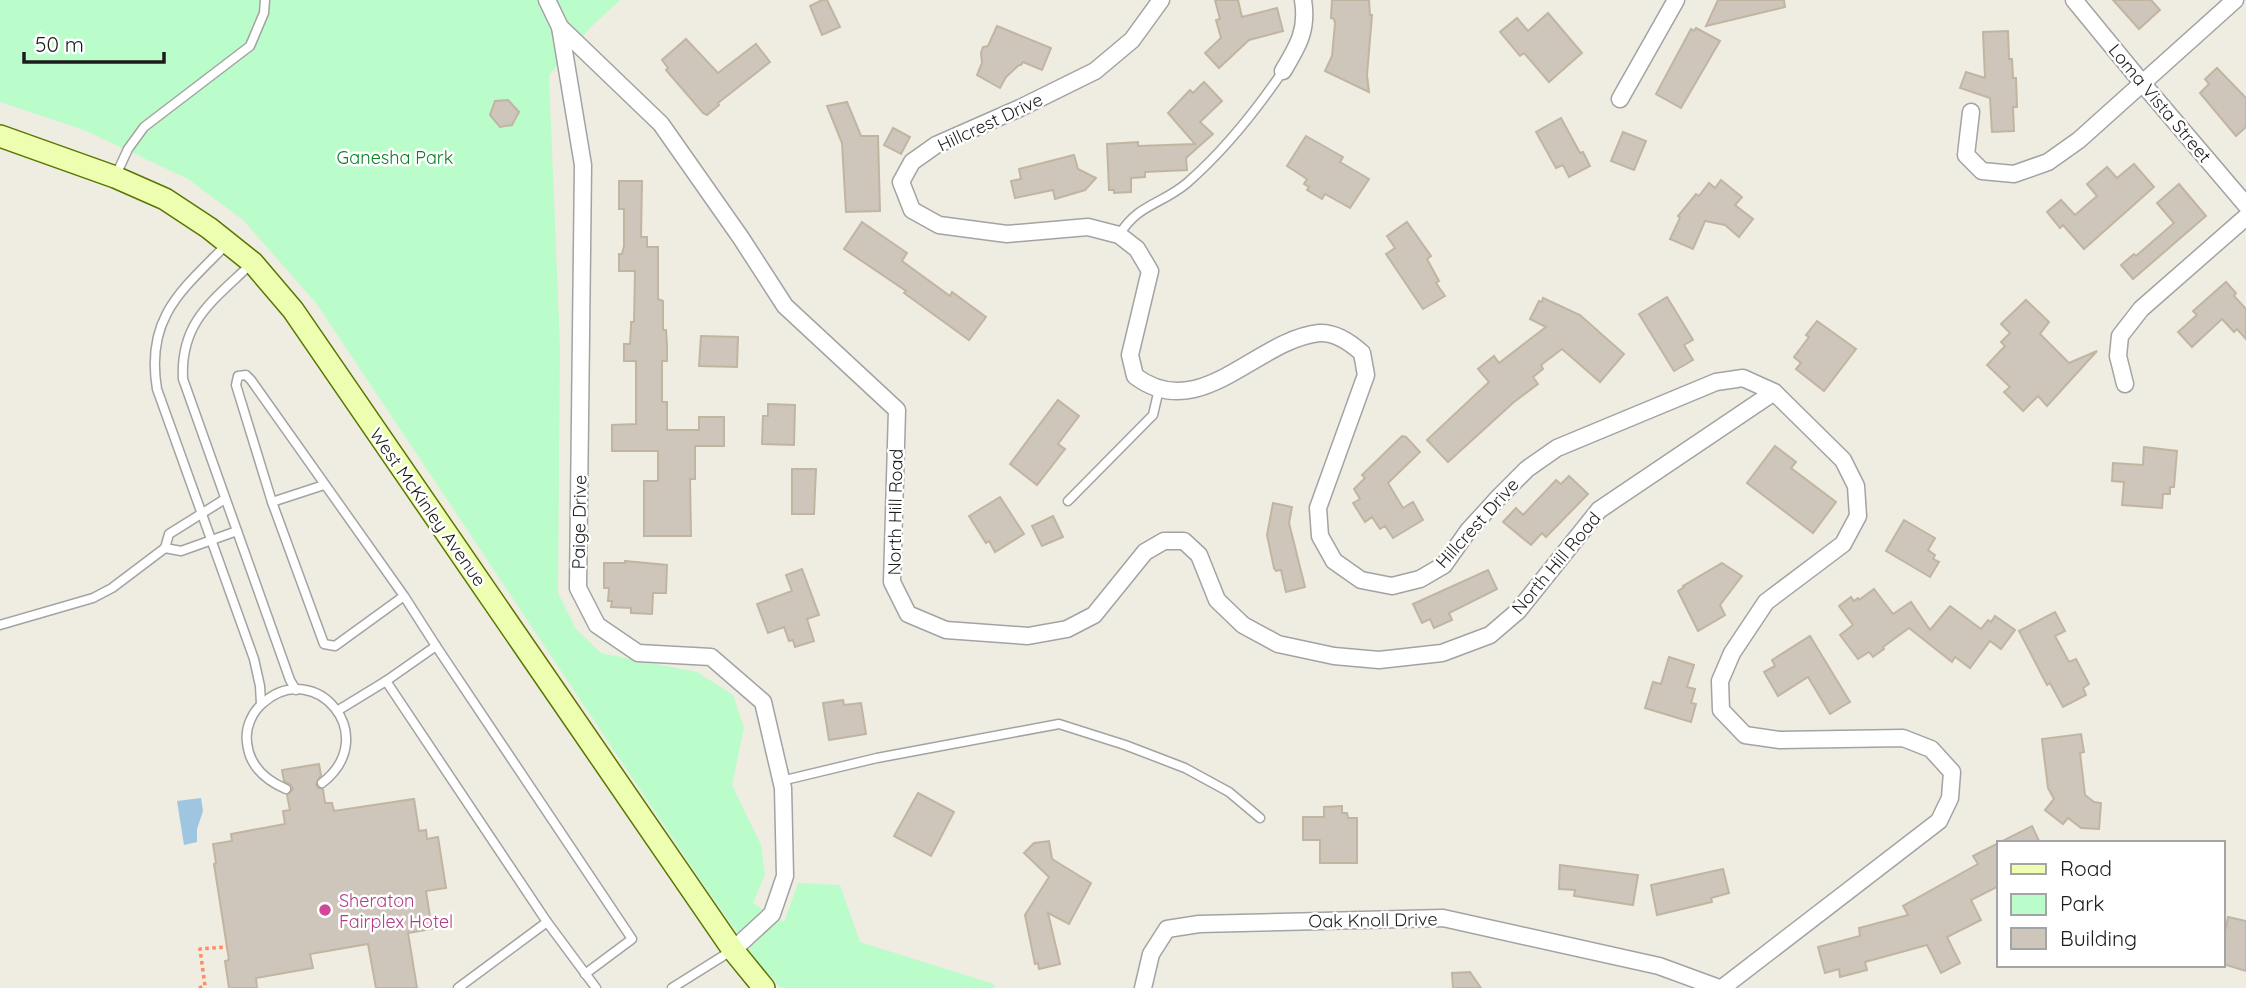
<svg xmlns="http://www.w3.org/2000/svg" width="2246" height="988" font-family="Quicksand,sans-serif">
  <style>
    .park { fill: #bafdca }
    .water { fill: #9ec6e0 }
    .building { fill: #cec6ba; stroke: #c1b5a2; stroke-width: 2 }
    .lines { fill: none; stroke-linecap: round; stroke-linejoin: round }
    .service-casing { stroke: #a3a3a3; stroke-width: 11 }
    .minor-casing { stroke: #a3a3a3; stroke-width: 19 }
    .secondary-casing { stroke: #577700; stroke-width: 24 }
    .path { stroke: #ff8b62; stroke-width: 3.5; stroke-dasharray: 3.5 3.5; stroke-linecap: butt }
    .service { stroke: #fff; stroke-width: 8 }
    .minor { stroke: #fff; stroke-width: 16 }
    .secondary { stroke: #eefeb0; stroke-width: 21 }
    .hotel-dot { fill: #d1479c; stroke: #fff; stroke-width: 2.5 }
    .labels { text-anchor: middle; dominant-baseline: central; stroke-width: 5; stroke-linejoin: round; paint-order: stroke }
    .street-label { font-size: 18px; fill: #1c1c1c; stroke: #fff }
    .park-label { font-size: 18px; fill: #048122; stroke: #fff }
    .hotel-label { font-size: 18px; fill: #b23c85; stroke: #fff; text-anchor: start }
  </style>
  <rect width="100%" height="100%" fill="#efece1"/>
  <polygon class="park" points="0,0 620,0 590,28 549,75 560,346 558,593 576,629 601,653 697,672 733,695 744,728 732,785 761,845 765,875 753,903 784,922 798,883 840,885 860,942 994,984 995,988 781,988 755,958 705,887 316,303 243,220 188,179 84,130 0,102"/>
  <polygon class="water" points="201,798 203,811 197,829 197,842 184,845 177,801"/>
  <g class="building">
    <polygon points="822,0 827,0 840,27 822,35 810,6"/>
    <polygon points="1215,0 1238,0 1242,17 1277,8 1283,31 1249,40 1219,68 1205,53 1221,38 1216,20 1220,19"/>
    <polygon points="1332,0 1369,0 1370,15 1372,15 1367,75 1369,92 1325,71 1332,56 1335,23 1334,19 1331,18"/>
    <polygon points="1718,0 1784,0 1785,7 1706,26"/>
    <polygon points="2113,0 2151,0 2160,10 2139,29"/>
    <polygon points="1548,13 1582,53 1549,82 1524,53 1520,56 1500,32 1517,18 1528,31"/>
    <polygon points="997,26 1051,48 1042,70 1023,62 1021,65 1019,65 1006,77 1000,88 977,75 982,63 981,53 983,47 988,46"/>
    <polygon points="1696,28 1720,41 1681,108 1656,94 1691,29 1694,31"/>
    <polygon points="2008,31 2009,59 2012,59 2013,78 2016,78 2017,107 2013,107 2014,131 1992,132 1990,98 1960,88 1966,72 1985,78 1983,32"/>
    <polygon points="686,39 718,73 756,44 770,62 718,103 719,105 707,115 703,113 666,70 668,68 662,60"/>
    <polygon points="2217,68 2246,98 2246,127 2236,136 2200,93 2209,84 2205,79"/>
    <polygon points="1204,82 1222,101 1200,122 1213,134 1186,158 1187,170 1145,172 1145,177 1131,178 1131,192 1114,193 1114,190 1109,190 1107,144 1138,142 1138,146 1195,144 1168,113 1190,90 1193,93"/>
    <polygon points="508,100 519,112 512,125 500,127 490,115 495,101"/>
    <polygon points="847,102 861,136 878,136 880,211 846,212 842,143 827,106"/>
    <polygon points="1561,118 1580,153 1583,152 1590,166 1569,177 1563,165 1556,168 1536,132"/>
    <polygon points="893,128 910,137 901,154 884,145"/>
    <polygon points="1623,132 1646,141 1634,170 1611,161"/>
    <polygon points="1306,136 1343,157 1340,162 1369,179 1350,208 1325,194 1322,199 1307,190 1309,187 1304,184 1307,179 1287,166"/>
    <polygon points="1074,155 1078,169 1096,178 1085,190 1055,199 1053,190 1015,198 1011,181 1021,179 1019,169"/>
    <polygon points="2134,164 2154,187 2084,249 2063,225 2060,228 2047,212 2061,200 2075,215 2097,196 2087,184 2107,167 2117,178"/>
    <polygon points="1721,180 1742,197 1735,205 1753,219 1739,237 1725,225 1705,221 1693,249 1670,239 1680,218 1678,216 1696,194 1699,196 1709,183 1715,188"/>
    <polygon points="619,181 642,181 641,237 647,237 647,247 658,247 658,299 663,301 663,330 666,330 667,345 667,361 662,361 662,402 667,402 667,430 699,430 699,417 724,417 724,446 695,446 695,479 690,479 691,536 644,536 644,481 658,481 658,451 612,451 612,425 636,424 636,361 624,361 624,344 630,344 631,326 631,322 634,322 635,271 619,271 619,254 622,254 624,246 624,209 619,209"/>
    <polygon points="2179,184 2206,216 2133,279 2121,265 2134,254 2136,256 2174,223 2157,203"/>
    <polygon points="862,222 907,253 902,261 950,296 952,292 986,317 969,340 904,293 906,291 844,249"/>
    <polygon points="1407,222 1431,256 1427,259 1439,281 1436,283 1445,296 1423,309 1386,254 1395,248 1387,236"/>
    <polygon points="2226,282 2236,293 2234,296 2246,309 2246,339 2237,329 2234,332 2222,319 2192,347 2178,332 2197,315 2193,311"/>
    <polygon points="1667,297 1693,340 1684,345 1693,360 1674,371 1639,314"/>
    <polygon points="1543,298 1580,315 1624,354 1600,382 1562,349 1541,365 1543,369 1533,377 1538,384 1514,402 1448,462 1427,440 1489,382 1478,369 1494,356 1499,363 1546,327 1530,319 1539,301 1542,302"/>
    <polygon points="2026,300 2049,322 2040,334 2069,363 2097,351 2047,406 2038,396 2023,411 2004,392 2010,387 1987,365 2005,346 2001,342 2010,333 2001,324"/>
    <polygon points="1817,321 1856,349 1824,391 1796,369 1801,363 1794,357 1809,337 1806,335"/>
    <polygon points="701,336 738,337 737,367 699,366"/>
    <polygon points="1058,400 1079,416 1058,444 1065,449 1037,485 1010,464"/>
    <polygon points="768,404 795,405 794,445 762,444 763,416 768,416"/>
    <polygon points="1402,436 1406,437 1420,452 1388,483 1403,508 1413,502 1423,520 1393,538 1385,526 1380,529 1372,517 1365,522 1353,503 1360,499 1354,489 1365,478 1362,475"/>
    <polygon points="1775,446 1796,462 1791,468 1836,502 1813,533 1747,483"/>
    <polygon points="2144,447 2177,451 2174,487 2170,487 2170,494 2163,494 2162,508 2122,505 2124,482 2112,481 2113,463 2143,465"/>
    <polygon points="792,469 816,469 814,514 792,514"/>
    <polygon points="1569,476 1588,494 1546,537 1542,533 1531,545 1503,522 1516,508 1523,515 1556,480 1561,484"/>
    <polygon points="1000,497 1024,534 995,552 989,541 986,543 969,516"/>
    <polygon points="1273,503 1292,507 1289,523 1305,587 1286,592 1281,570 1276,571 1274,568 1267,535"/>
    <polygon points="1053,516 1063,537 1042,546 1032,526"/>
    <polygon points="1904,520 1935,538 1928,550 1935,555 1933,559 1939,562 1930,577 1886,551"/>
    <polygon points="625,561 667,565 666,593 653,593 652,614 631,613 631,608 611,607 612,601 608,601 609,588 604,588 604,563 625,563"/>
    <polygon points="1722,563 1742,576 1720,605 1725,615 1698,631 1678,591 1684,587 1683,586"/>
    <polygon points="802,569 819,615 807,619 814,641 795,647 793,640 789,641 784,627 768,633 757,604 792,591 786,575"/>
    <polygon points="1488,570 1497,589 1449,613 1452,620 1434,628 1430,619 1422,623 1413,604"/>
    <polygon points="1874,589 1893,614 1911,602 1930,630 1950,606 1981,629 1988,620 1991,622 1995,616 2015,630 2001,649 1990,641 1970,668 1955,657 1952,662 1909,628 1883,647 1884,649 1873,657 1869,652 1858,659 1840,635 1853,625 1839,606 1851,597 1854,601 1858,598 1859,600"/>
    <polygon points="2055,612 2065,631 2055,636 2069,662 2076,659 2089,684 2083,688 2086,695 2063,707 2050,683 2047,685 2019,631"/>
    <polygon points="1810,636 1850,702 1830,714 1808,677 1778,696 1764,672 1775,666 1772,660"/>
    <polygon points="1669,657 1694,665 1687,687 1695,689 1691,703 1696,704 1691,722 1645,708 1653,682 1661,684"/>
    <polygon points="843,700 844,705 861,703 866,734 829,740 823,703"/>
    <polygon points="2081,734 2084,752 2080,753 2085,795 2094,802 2101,803 2099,829 2081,828 2068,818 2063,824 2045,810 2054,799 2048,788 2042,739"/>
    <polygon points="319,764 321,775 316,784 318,788 323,789 325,803 332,803 334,811 414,799 419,831 426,830 427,839 438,837 446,888 426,891 432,929 408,933 417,988 376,988 368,944 310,954 313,968 256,978 257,988 229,988 225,961 229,960 214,864 216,863 213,844 232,841 231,834 285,824 283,811 290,810 287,795 293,789 291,785 284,781 282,770"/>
    <polygon points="918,793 954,812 931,856 894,836"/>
    <polygon points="1342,806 1342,813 1347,813 1348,818 1357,818 1357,863 1320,863 1320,840 1303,840 1303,817 1324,817 1324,807"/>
    <polygon points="2032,826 2040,843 1999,843 1999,886 1971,900 1981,920 1947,937 1960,963 1941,973 1927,945 1865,962 1867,970 1840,977 1839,969 1825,973 1818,947 1860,936 1859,928 1908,915 1903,906 1978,864 1973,856"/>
    <polygon points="1049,841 1052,859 1091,883 1069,924 1048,913 1060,964 1039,969 1038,963 1035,964 1025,915 1049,877 1024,853 1034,843"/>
    <polygon points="1560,865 1638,875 1633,905 1574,896 1575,890 1559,889"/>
    <polygon points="1723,869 1729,893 1711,898 1712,902 1657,915 1651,885"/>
    <polygon points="2228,917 2246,921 2246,971 2223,964 2223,927 2226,928"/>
    <polygon points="1470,972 1481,988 1453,988 1452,973"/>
  </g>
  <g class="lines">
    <g class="service-casing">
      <g id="service">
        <polyline points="115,177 128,149 144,127 250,46 264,13 265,0"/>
        <path d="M1119,235C1139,203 1161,205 1187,183C1225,150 1255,112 1283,71"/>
        <path d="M228,243C182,290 145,317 157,389L254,659L260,686L261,704"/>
        <path d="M252,263C214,300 180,321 183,379L290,680L296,690"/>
        <polyline points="1068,501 1153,415 1159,389"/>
        <polyline points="272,502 324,485"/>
        <polyline points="165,548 181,551 237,531"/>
        <polyline points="0,625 93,598 112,588 165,548 169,534 225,499"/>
        <polyline points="436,646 632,939 585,974"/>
        <polyline points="386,681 436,646 404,596 335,646 324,644 272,502 236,385 238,376 246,375 251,380 404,596"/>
        <polyline points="337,711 386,681 547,922 596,988"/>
        <polyline points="781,781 877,758 1059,724 1125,745 1185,768 1229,792 1260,818"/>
        <path d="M286,789C265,780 249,766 247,742C245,728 252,712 263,703C315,657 383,736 322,783"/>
        <polyline points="458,988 547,922"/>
        <polyline points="672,988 731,951"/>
      </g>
    </g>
    <g class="minor-casing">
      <g id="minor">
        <polyline points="547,0 560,27 583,165 578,588 597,625 638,653 711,657 763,702 783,788 785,876 772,914 733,950"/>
        <path d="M1161,0L1132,40L1095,71L1020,108L936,145L912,162L901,182L912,210L939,225L1007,234L1088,227L1119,235L1137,249L1150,271L1130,355L1135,376C1200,425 1256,340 1319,333C1335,332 1351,343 1362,353L1366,375L1318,508L1320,536L1334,561L1361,580L1392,586L1420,579L1444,565L1468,531L1499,497L1527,469L1557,448L1716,382L1743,378L1774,392L1843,460L1856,486L1858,516L1843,544L1766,602L1732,653L1720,681L1721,710L1745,735L1780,740L1903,738L1931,749L1952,772L1950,798L1939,821L1722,988"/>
        <polyline points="2074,0 2143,84 2246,205"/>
        <polyline points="560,27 661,124 741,238 785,306 897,410 892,582 908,614 946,630 1028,636 1067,629 1094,615 1145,552 1164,541 1184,541 1199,555 1217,600 1243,625 1278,644 1334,656 1379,660 1442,653 1490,635 1518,611 1599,510 1774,392"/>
        <path d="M1283,71C1298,46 1308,30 1303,0"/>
        <polyline points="1620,99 1676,0"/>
        <polyline points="1971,112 1966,155 1982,171 2014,174 2048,162 2079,140 2235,0"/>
        <polyline points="2125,384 2118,356 2120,336 2141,309 2246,217"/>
        <polyline points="1143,988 1151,954 1167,929 1199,924 1443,918 1659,966 1719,988"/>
      </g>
    </g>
    <g class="secondary-casing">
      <polyline id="secondary" points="0,136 115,177 165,199 209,228 253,263 293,310 733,950 764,988"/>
    </g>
    <polyline class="path" points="199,988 205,986 200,949 227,947"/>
    <use href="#service" class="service"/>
    <use href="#minor" class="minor"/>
    <use href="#secondary" class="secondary"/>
  </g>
  <circle class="hotel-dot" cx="325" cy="910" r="7"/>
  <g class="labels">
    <g class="street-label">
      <text transform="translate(2160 103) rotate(50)">Loma Vista Street</text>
      <text transform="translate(990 122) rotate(-25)">Hillcrest Drive</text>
      <text transform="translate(428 507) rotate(55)">West McKinley Avenue</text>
      <text transform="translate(895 512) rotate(-89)">North Hill Road</text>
      <text transform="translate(579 522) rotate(-89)">Paige Drive</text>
      <text transform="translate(1477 523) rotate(-48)">Hillcrest Drive</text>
      <text transform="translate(1556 563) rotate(-50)">North Hill Road</text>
      <text transform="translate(1373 920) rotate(-1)">Oak Knoll Drive</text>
    </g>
    <g class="park-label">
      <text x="395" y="157">Ganesha Park</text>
    </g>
    <g class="hotel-label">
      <text x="339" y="900">Sheraton<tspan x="339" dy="21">Fairplex Hotel</tspan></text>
    </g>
  </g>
  <rect x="1997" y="841" width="228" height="126" fill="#ffffff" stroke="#a4a4a4" stroke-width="2"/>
  <rect x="2011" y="864" width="35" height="10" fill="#eefeb0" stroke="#a4a4a4" stroke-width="2"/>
  <text x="2060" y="876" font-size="21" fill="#1c1c1c">Road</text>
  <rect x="2011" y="894" width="35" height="21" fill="#bafdca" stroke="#a4a4a4" stroke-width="2"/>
  <text x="2060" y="911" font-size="21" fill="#1c1c1c">Park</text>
  <rect x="2011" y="928" width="35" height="21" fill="#cec6ba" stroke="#a4a4a4" stroke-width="2"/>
  <text x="2060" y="946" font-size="21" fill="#1c1c1c">Building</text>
  <path d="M24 52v10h140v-10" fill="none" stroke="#1c1c1c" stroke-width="3.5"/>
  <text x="35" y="52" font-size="21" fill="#1c1c1c" stroke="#ffffff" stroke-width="5" paint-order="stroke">50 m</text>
</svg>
